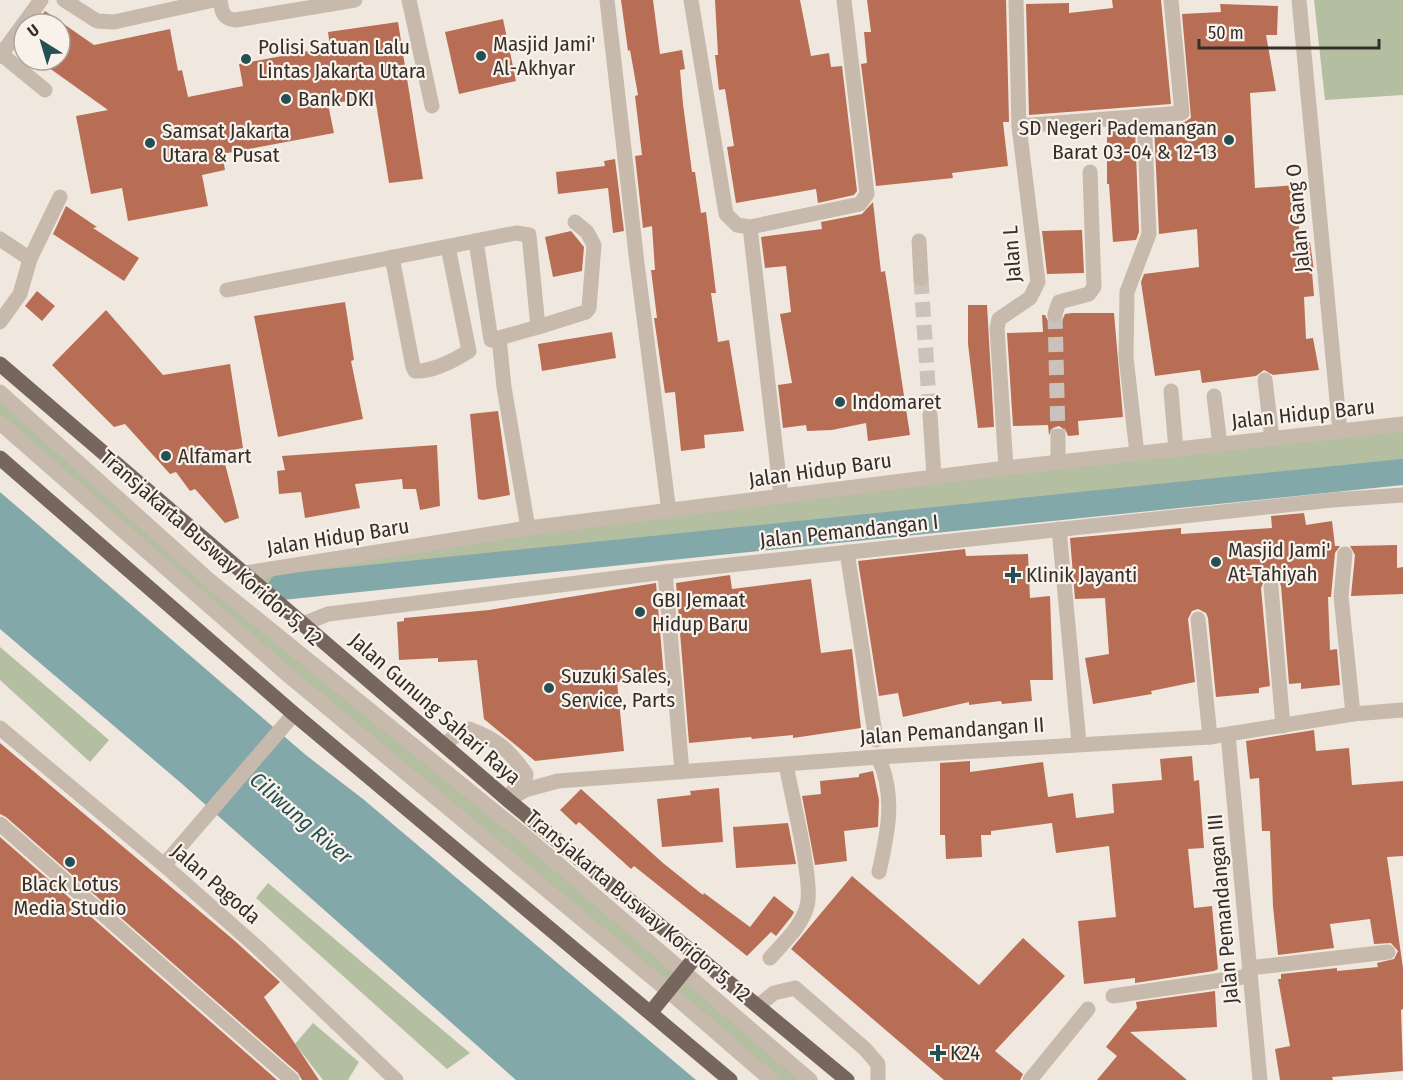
<svg xmlns="http://www.w3.org/2000/svg" width="1403" height="1080" font-family="'Fira Sans Condensed',sans-serif">
  <style>
    .green { fill: #b4bea1 }
    .water { fill: #82a8aa }
    .lines { fill: none; stroke-linecap: round; stroke-linejoin: round }
    .canal { stroke: #82a8aa; stroke-width: 26 }
    .building { fill: #b86e55 }
    .minor-tunnel { stroke: #cbc3bb; stroke-width: 15; stroke-dasharray: 15 8; stroke-linecap: butt }
    .minor { stroke: #c7b9ac; stroke-width: 15 }
    .major { stroke: #76665d; stroke-width: 15 }
    .poi-dot { fill: #255053; stroke: #f8f2eb; stroke-width: 2 }
    .labels { text-anchor: middle; dominant-baseline: central; stroke-width: 4.5; stroke-linejoin: round; paint-order: stroke }
    .poi-label { font-size: 21px; fill: #362e2a; stroke: #f8f2eb; text-anchor: start }
    .street-label { font-size: 21px; fill: #362e2a; stroke: #f8f2eb }
    .water-label { font-size: 22px; font-style: italic; fill: #255053; stroke: #f8f2eb }
  </style>
  <rect width="100%" height="100%" fill="#f0e8df"/>
  <g class="green">
    <polygon points="1314,0 1403,0 1403,95 1325,100"/>
    <polygon points="0,394 807,1080 771,1080 0,423"/>
    <polygon points="1403,423 1403,473 262,589 245,573 533,527"/>
    <polygon points="0,647 109,740 90,762 0,680"/>
    <polygon points="268,883 470,1053 447,1069 256,898"/>
    <polygon points="313,1023 359,1062 348,1080 323,1080 295,1044"/>
  </g>
  <polygon class="water" points="0,492 307,756 363,799 696,1080 516,1080 181,783 0,629"/>
  <g class="lines">
    <polyline class="canal" points="281,587 1403,472"/>
  </g>
  <g class="building">
    <polygon points="621,0 653,0 660,54 682,50 685,69 680,70 683,104 692,172 695,172 701,213 706,212 716,293 711,293 718,342 729,340 744,431 704,435 705,448 681,451 675,392 665,393 654,318 657,318 651,270 655,270 652,226 643,228 635,156 642,155 635,96 638,95 630,50 628,51"/>
    <polygon points="715,0 800,0 811,56 829,53 831,67 842,66 857,191 854,195 818,203 816,189 736,203 727,147 734,146 725,89 719,90 715,55 718,55"/>
    <polygon points="867,0 1006,0 1009,122 1003,122 1008,166 952,173 953,178 876,186 861,64 867,63 864,32 871,32"/>
    <polygon points="1112,0 1161,0 1171,104 1029,115 1026,4 1069,3 1069,13 1113,8"/>
    <polygon points="1220,4 1278,6 1277,35 1266,35 1276,91 1250,93 1255,188 1296,185 1300,243 1310,242 1314,271 1312,272 1314,296 1304,297 1306,339 1313,338 1319,370 1273,375 1264,370 1256,376 1202,383 1200,370 1155,376 1141,282 1144,274 1199,267 1197,229 1159,234 1154,125 1183,123 1191,118 1182,14 1221,12"/>
    <polygon points="45,11 94,45 170,29 178,71 182,70 188,97 243,86 239,64 330,47 328,32 398,22 423,179 389,183 375,97 328,104 334,133 222,154 225,170 202,175 208,206 128,221 122,188 91,194 76,116 108,110 38,60 60,60 60,24 36,24"/>
    <polygon points="503,19 516,81 459,94 445,32"/>
    <polygon points="1135,127 1139,232 1136,240 1113,242 1109,184 1107,184 1107,129"/>
    <polygon points="615,159 624,231 613,233 608,188 558,194 556,172 605,166 604,161"/>
    <polygon points="873,202 881,272 885,271 910,435 868,441 866,423 832,430 807,431 806,425 783,428 778,385 792,383 780,314 791,312 786,266 765,268 761,237 822,229 821,222 862,214"/>
    <polygon points="66,206 97,227 93,228 139,258 124,281 53,234"/>
    <polygon points="1082,230 1084,273 1047,274 1042,231"/>
    <polygon points="571,231 584,247 582,271 553,277 545,237"/>
    <polygon points="37,291 55,306 42,321 25,306"/>
    <polygon points="345,302 354,360 351,361 363,419 278,437 254,316"/>
    <polygon points="968,305 987,305 994,427 978,428 968,344"/>
    <polygon points="106,310 163,375 230,364 243,448 222,452 239,518 225,523 195,489 190,491 176,472 170,474 125,424 114,427 52,365"/>
    <polygon points="1072,313 1114,313 1123,417 1078,421 1079,435 1068,436 1066,431 1059,426 1053,428 1049,435 1048,425 1013,426 1007,333 1043,332 1042,315 1045,315 1048,321 1056,324 1062,321 1065,314"/>
    <polygon points="612,332 616,358 542,371 538,344"/>
    <polygon points="498,411 510,495 483,500 478,499 470,414"/>
    <polygon points="437,445 440,506 420,510 416,489 403,489 402,479 355,484 360,508 305,518 301,492 279,494 277,471 285,470 282,456"/>
    <polygon points="1304,513 1306,525 1332,521 1335,546 1340,546 1335,553 1331,597 1328,597 1330,650 1337,649 1340,685 1301,689 1301,683 1289,684 1281,586 1279,581 1271,577 1265,579 1261,588 1270,686 1259,688 1259,693 1216,697 1208,618 1206,613 1198,609 1192,611 1188,619 1195,682 1151,691 1152,694 1093,704 1085,658 1109,654 1105,598 1075,599 1070,538 1181,528 1181,534 1272,528 1271,516"/>
    <polygon points="1397,545 1397,568 1403,567 1403,594 1351,596 1355,555 1350,546"/>
    <polygon points="965,549 966,556 1028,554 1030,598 1050,596 1053,680 1030,680 1032,701 1002,704 1001,701 969,705 969,702 903,717 898,693 879,696 858,561"/>
    <polygon points="730,575 732,589 811,579 821,653 852,649 861,728 793,738 793,735 752,739 751,737 689,743 676,583"/>
    <polygon points="656,583 664,678 617,682 624,751 535,761 484,719 477,660 438,662 438,658 399,660 397,622 404,621 404,618 489,610"/>
    <polygon points="1314,730 1316,751 1349,748 1352,785 1403,781 1403,856 1387,857 1403,968 1403,1009 1401,1010 1403,1071 1332,1077 1333,1080 1280,1080 1275,1049 1290,1046 1278,979 1281,979 1281,974 1337,968 1337,971 1378,967 1377,963 1394,959 1398,951 1391,943 1374,944 1370,919 1330,924 1334,948 1278,955 1273,906 1270,831 1262,831 1259,778 1250,779 1246,741"/>
    <polygon points="0,743 235,941 280,982 264,997 319,1080 302,1080 298,1073 6,817 0,814"/>
    <polygon points="1192,756 1194,781 1199,780 1204,848 1188,849 1194,908 1212,906 1218,969 1214,971 1135,983 1135,978 1084,984 1078,921 1116,917 1109,846 1056,853 1052,823 991,831 991,835 981,835 982,857 946,859 945,835 940,835 940,763 970,761 970,772 1043,762 1048,797 1073,793 1076,818 1114,813 1112,784 1162,780 1160,759"/>
    <polygon points="873,771 879,800 878,827 844,831 847,861 815,865 802,796 821,794 820,781 859,777 859,774"/>
    <polygon points="719,788 723,842 662,847 657,799 691,795 690,791"/>
    <polygon points="581,789 663,863 703,895 704,893 750,927 774,896 794,912 792,916 776,936 771,932 747,956 634,866 631,869 579,822 576,825 560,810"/>
    <polygon points="788,823 796,864 736,868 733,827"/>
    <polygon points="0,837 277,1080 0,1080"/>
    <polygon points="852,876 979,985 1023,938 1065,976 995,1051 1023,1074 1020,1080 944,1080 791,949"/>
    <polygon points="1215,991 1217,1027 1130,1032 1187,1080 1097,1080 1117,1056 1106,1047 1137,1008 1136,1002"/>
  </g>
  <g class="lines">
    <g class="minor-tunnel">
      <polyline points="921,279 930,415"/>
      <polyline points="1055,314 1058,436"/>
    </g>
    <g class="minor">
      <polyline points="64,0 97,21 114,22 214,0"/>
      <path d="M220,0C222,13 223,19 236,20L355,0"/>
      <polyline points="409,0 432,106"/>
      <polyline points="607,0 637,263 669,512"/>
      <polyline points="691,0 726,214 737,225 750,227 781,496"/>
      <polyline points="1299,0 1340,432"/>
      <polyline points="0,53 45,90"/>
      <polyline points="0,56 41,0"/>
      <polyline points="1019,126 1182,113 1171,0"/>
      <polyline points="750,227 860,204 867,194 844,0"/>
      <polyline points="0,239 30,259"/>
      <polyline points="476,241 491,340 499,338"/>
      <polyline points="919,241 921,279"/>
      <path d="M392,257L413,367L415,371C432,372 455,360 469,351L448,247"/>
      <polyline points="227,290 516,233 529,235 538,327 499,338 504,387 528,528"/>
      <polyline points="1055,314 1059,302 1089,294 1094,287 1090,172"/>
      <polyline points="0,322 20,294 30,259 60,197"/>
      <polyline points="538,327 586,312 589,308 594,245 587,232 575,222"/>
      <polyline points="1265,380 1272,439"/>
      <polyline points="1171,391 1176,450"/>
      <polyline points="0,392 208,579 529,839 810,1080"/>
      <polyline points="1214,396 1220,445"/>
      <polyline points="930,415 934,477"/>
      <polyline points="0,423 289,676 667,990 771,1080"/>
      <polyline points="1058,436 1058,462"/>
      <polyline points="1137,454 1126,357 1127,292 1149,234 1144,116"/>
      <polyline points="1006,468 997,328 999,319 1030,298 1038,282 1019,126 1016,0"/>
      <polyline points="1059,529 1079,743"/>
      <polyline points="847,552 876,740"/>
      <polyline points="1345,554 1341,596 1353,714"/>
      <polyline points="665,572 682,772"/>
      <polyline points="245,573 528,528 1006,468 1403,424"/>
      <polyline points="1271,587 1283,726"/>
      <polyline points="1198,619 1210,737"/>
      <polyline points="303,624 328,614 665,572 1332,500 1403,495"/>
      <polyline points="0,728 164,865 258,948 396,1080"/>
      <polyline points="1228,735 1260,1080"/>
      <path d="M444,745L456,735L469,729C497,739 509,750 526,774L525,782L512,792"/>
      <path d="M878,757C896,795 888,832 879,872"/>
      <polyline points="508,800 525,790 558,781 878,757 1210,737 1353,714 1402,710"/>
      <polyline points="0,824 292,1080"/>
      <polyline points="164,865 294,714"/>
      <path d="M770,958C783,943 802,926 807,906C814,883 791,793 786,765"/>
      <polyline points="1249,968 1388,952"/>
      <polyline points="1113,996 1250,976"/>
      <polyline points="758,1006 774,993 795,988 865,1049 878,1064 878,1080"/>
      <polyline points="1030,1080 1088,1009"/>
    </g>
    <g class="major">
      <polyline points="0,364 508,800 847,1080"/>
      <polyline points="0,458 294,714 730,1080"/>
      <polyline points="651,1012 697,955"/>
    </g>
  </g>
  <g class="poi-dot">
    <circle cx="481" cy="56" r="6"/>
    <circle cx="246" cy="59" r="6"/>
    <circle cx="286" cy="99" r="6"/>
    <circle cx="1229" cy="140" r="6"/>
    <circle cx="150" cy="143" r="6"/>
    <circle cx="840" cy="402" r="6"/>
    <circle cx="166" cy="456" r="6"/>
    <circle cx="1216" cy="562" r="6"/>
    <path d="M1010 566h6v6h6v6h-6v6h-6v-6h-6v-6h6z"/>
    <circle cx="640" cy="612" r="6"/>
    <circle cx="549" cy="688" r="6"/>
    <circle cx="70" cy="862" r="6"/>
    <path d="M935 1044h6v6h6v6h-6v6h-6v-6h-6v-6h6z"/>
  </g>
  <g class="labels">
    <g class="poi-label">
      <text x="493" y="44">Masjid Jami'<tspan x="493" dy="24">Al-Akhyar</tspan></text>
      <text x="258" y="47">Polisi Satuan Lalu<tspan x="258" dy="24">Lintas Jakarta Utara</tspan></text>
      <text x="298" y="99">Bank DKI</text>
      <text x="1217" y="128" text-anchor="end">SD Negeri Pademangan<tspan x="1217" dy="24">Barat 03-04 &amp; 12-13</tspan></text>
      <text x="162" y="131">Samsat Jakarta<tspan x="162" dy="24">Utara &amp; Pusat</tspan></text>
      <text x="852" y="402">Indomaret</text>
      <text x="178" y="456">Alfamart</text>
      <text x="1228" y="550">Masjid Jami'<tspan x="1228" dy="24">At-Tahiyah</tspan></text>
      <text x="1026" y="575">Klinik Jayanti</text>
      <text x="652" y="600">GBI Jemaat<tspan x="652" dy="24">Hidup Baru</tspan></text>
      <text x="561" y="676">Suzuki Sales,<tspan x="561" dy="24">Service, Parts</tspan></text>
      <text x="70" y="884" text-anchor="middle">Black Lotus<tspan x="70" dy="24">Media Studio</tspan></text>
      <text x="950" y="1053">K24</text>
    </g>
    <g class="street-label">
      <text transform="translate(1298 218) rotate(-95)">Jalan Gang O</text>
      <text transform="translate(1012 254) rotate(-94)">Jalan L</text>
      <text transform="translate(1303 414) rotate(-6)">Jalan Hidup Baru</text>
      <text transform="translate(820 470) rotate(-8)">Jalan Hidup Baru</text>
      <text transform="translate(849 531) rotate(-6)">Jalan Pemandangan I</text>
      <text transform="translate(338 537) rotate(-9)">Jalan Hidup Baru</text>
      <text transform="translate(211 548) rotate(41)">Transjakarta Busway Koridor 5, 12</text>
      <text transform="translate(435 709) rotate(41)">Jalan Gunung Sahari Raya</text>
      <text transform="translate(952 731) rotate(-4)">Jalan Pemandangan II</text>
      <text transform="translate(216 884) rotate(41)">Jalan Pagoda</text>
      <text transform="translate(638 906) rotate(40)">Transjakarta Busway Koridor 5, 12</text>
      <text transform="translate(1223 909) rotate(-95)">Jalan Pemandangan III</text>
    </g>
    <g class="water-label">
      <text transform="translate(301 818) rotate(41)">Ciliwung River</text>
    </g>
  </g>
  <g transform="translate(42 42) rotate(323)"><circle r="28" fill="#f8f2eb" stroke="#aaa49e" stroke-width="1.5"/>
  <path d="M0-4.5L10 22L0 15L-10 22Z" fill="#255053"/>
  <text y="-9" font-size="16" font-weight="bold" text-anchor="middle" fill="#362e2a">U</text>
  </g>
  <path d="M1199 39v9h180v-9" fill="none" stroke="#362e2a" stroke-width="3"/>
  <text x="1208" y="39" font-size="18" fill="#362e2a" stroke="#f8f2eb" stroke-width="4.5" paint-order="stroke">50 m</text>
</svg>
